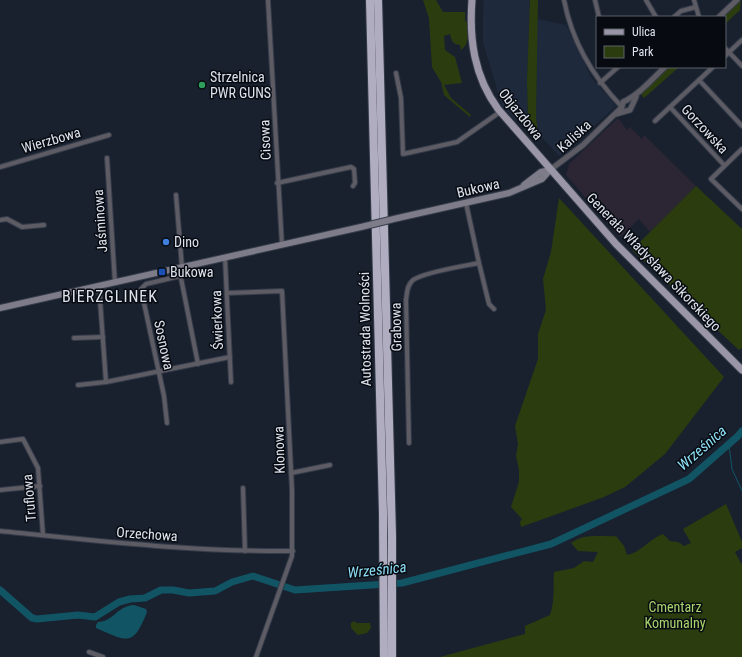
<svg xmlns="http://www.w3.org/2000/svg" width="742" height="657" font-family="'Roboto Condensed',sans-serif">
  <style>
    .commercial { fill: #2b2534 }
    .built { fill: #1e293c }
    .green { fill: #2b3d0e }
    .water { fill: #115464 }
    .lines { fill: none; stroke-linecap: round; stroke-linejoin: round }
    .stream { stroke: #115464; stroke-width: 1 }
    .river { stroke: #115464; stroke-width: 7 }
    .minor-casing { stroke: #353c4a; stroke-width: 6 }
    .tertiary-casing { stroke: #353c4a; stroke-width: 7 }
    .secondary-casing { stroke: #353c4a; stroke-width: 8 }
    .primary-casing { stroke: #353c4a; stroke-width: 9 }
    .motorway-casing { stroke: #353c4a; stroke-width: 10 }
    .minor { stroke: #5d5b63; stroke-width: 4 }
    .tertiary { stroke: #5d5b63; stroke-width: 5 }
    .secondary { stroke: #7f7c89; stroke-width: 6 }
    .primary { stroke: #9a96a7; stroke-width: 7 }
    .motorway { stroke: #b1adc1; stroke-width: 8 }
    .secondary-bridge-casing { stroke: #353c4a; stroke-width: 8; stroke-linecap: butt }
    .secondary-bridge { stroke: #7f7c89; stroke-width: 6 }
    .leisure-dot { fill: #2e9e5b; stroke: #070b11; stroke-width: 1.5 }
    .shop-dot { fill: #3f7fe0; stroke: #070b11; stroke-width: 1.5 }
    .transit-dot { fill: #1a4fb4; stroke: #070b11; stroke-width: 1.5 }
    .labels { text-anchor: middle; dominant-baseline: central; stroke-width: 3; stroke-linejoin: round; paint-order: stroke }
    .poi-label { font-size: 14px; fill: #dee3ed; stroke: #070b11; text-anchor: start }
    .street-label { font-size: 14px; fill: #dee3ed; stroke: #070b11 }
    .park-label { font-size: 14px; fill: #a8d46b; stroke: #070b11 }
    .water-label { font-size: 15px; font-style: italic; fill: #8ddff6; stroke: #070b11 }
    .quarter-label { font-size: 16px; letter-spacing: 1px; fill: #dee3ed; stroke: #070b11 }
  </style>
  <rect width="100%" height="100%" fill="#19212f"/>
  <polygon class="commercial" points="618,118 627,130 630,127 642,139 644,135 696,186 650,232 639,219 620,237 566,175 569,164"/>
  <g class="built">
    <polygon points="484,0 530,0 527,80 528,120 519,118 515,120 502,106 483,42 483,13"/>
    <polygon points="537,19 566,25 591,77 616,106 568,150 559,156 538,133 536,117"/>
  </g>
  <g class="green">
    <path d="M423,0H436L443,12H465V20L467,23C468,33 470,44 461,50L460,45C452,44 452,41 450,34L444,36L445,50L455,57L462,83L444,85L451,98L471,115L470,117L444,95L441,82L432,67L429,18Z"/>
    <polygon points="530,0 538,0 536,117 538,133 534,135 528,120 527,80"/>
    <polygon points="741,0 740,10 725,24 725,17 722,17"/>
    <polygon points="669,67 679,67 644,98 641,94"/>
    <polygon points="696,186 742,229 742,348 739,350 632,250"/>
    <polygon points="559,198 724,377 665,454 625,487 604,497 521,527 520,522 522,519 511,507 519,482 519,470 516,456 518,444 515,426 538,359 538,334 546,310 543,279 551,252"/>
    <path d="M726,504L742,542V548L735,552L742,565V657H440L525,634V626L550,615C555,601 553,587 554,572L574,568L584,561L593,562L598,552L578,551L571,543C585,533 599,537 616,536L624,546L627,555C642,552 649,539 663,534L670,541L678,542L684,546L691,543L683,529Z"/>
    <polygon points="354,621 356,623 370,623 371,628 367,633 358,635 351,628 351,623"/>
  </g>
  <path class="water" d="M134,605L146,609L147,612C133,647 128,642 96,628V625L98,622C113,622 117,606 134,605Z"/>
  <g class="lines">
    <polyline class="stream" points="729,445 732,469 742,491"/>
    <polyline class="river" points="0,590 32,618 37,619 78,615 95,617 119,602 130,599 145,598 161,590 173,590 189,593 215,591 232,582 253,576 295,590 402,583 551,544 689,479 738,436 742,431"/>
    <g class="minor-casing">
      <g id="minor">
        <polyline points="268,0 282,245"/>
        <path d="M564,0C572,42 592,76 622,107"/>
        <polyline points="595,0 599,17"/>
        <polyline points="646,0 656,17"/>
        <polyline points="694,0 699,17"/>
        <polyline points="674,17 681,11 696,7"/>
        <polyline points="725,48 742,66"/>
        <polyline points="725,56 742,40"/>
        <polyline points="396,73 401,98 403,154 457,142 500,112"/>
        <polyline points="699,80 742,126"/>
        <polyline points="600,83 618,67"/>
        <polyline points="670,107 724,165"/>
        <polyline points="655,121 713,67"/>
        <polyline points="742,149 711,179 742,209"/>
        <polyline points="107,158 115,283"/>
        <polyline points="0,167 109,135"/>
        <polyline points="277,183 351,167 354,169 355,183 353,186"/>
        <polyline points="176,195 182,267"/>
        <polyline points="0,220 7,219 22,227 44,225"/>
        <polyline points="225,258 231,382"/>
        <polyline points="479,263 489,304 494,309"/>
        <polyline points="179,268 198,364"/>
        <polyline points="99,286 106,382"/>
        <polyline points="227,293 282,291 292,490 292,556 256,657"/>
        <polyline points="74,338 103,337"/>
        <polyline points="78,385 106,382 230,357"/>
        <polyline points="167,423 164,396 141,289 146,284 180,276"/>
        <polyline points="0,442 23,439 38,468 43,535"/>
        <path d="M409,443L406,300C407,293 407,285 413,280C424,272 464,266 479,263L466,203"/>
        <polyline points="291,473 330,465"/>
        <polyline points="243,488 245,551"/>
        <polyline points="0,490 40,486"/>
        <path d="M0,531C97,541 195,552 293,551"/>
        <polyline points="89,652 103,657"/>
      </g>
    </g>
    <g class="tertiary-casing">
      <g id="tertiary">
        <polyline points="719,17 737,0"/>
        <polyline points="616,114 630,110 636,97"/>
        <path d="M550,170L583,145L622,107L623,102C639,95 652,79 665,67"/>
      </g>
    </g>
    <g class="secondary-casing">
      <g id="secondary">
        <polyline points="524,185 541,172 550,170"/>
        <polyline points="398,218 509,193 542,179 550,170"/>
        <polyline points="0,308 361,227"/>
      </g>
    </g>
    <g class="primary-casing">
      <path id="primary" d="M472,0C469,39 474,76 498,109L616,244L742,370"/>
    </g>
    <g class="motorway-casing">
      <g id="motorway">
        <polyline points="370,0 383,513 384,657"/>
        <polyline points="378,0 392,536 392,657"/>
      </g>
    </g>
    <use href="#minor" class="minor"/>
    <use href="#tertiary" class="tertiary"/>
    <use href="#secondary" class="secondary"/>
    <use href="#primary" class="primary"/>
    <use href="#motorway" class="motorway"/>
    <g class="secondary-bridge-casing">
      <polyline id="secondary-bridge" points="361,227 398,218"/>
    </g>
    <use href="#secondary-bridge" class="secondary-bridge"/>
  </g>
  <circle class="leisure-dot" cx="202" cy="85" r="4"/>
  <circle class="shop-dot" cx="166" cy="242" r="4"/>
  <rect class="transit-dot" x="158" y="268" width="8" height="8" rx="2"/>
  <g class="labels">
    <g class="poi-label">
      <text x="210" y="77">Strzelnica<tspan x="210" dy="16">PWR GUNS</tspan></text>
      <text x="174" y="242">Dino</text>
      <text x="170" y="272">Bukowa</text>
    </g>
    <g class="street-label">
      <text transform="translate(521 114) rotate(51)">Objazdowa</text>
      <text transform="translate(705 129) rotate(47)">Gorzowska</text>
      <text transform="translate(574 136) rotate(-42)">Kaliska</text>
      <text transform="translate(51 140) rotate(-16)">Wierzbowa</text>
      <text transform="translate(265 140) rotate(-92)">Cisowa</text>
      <text transform="translate(478 188) rotate(-13)">Bukowa</text>
      <text transform="translate(100 221) rotate(-94)">Jaśminowa</text>
      <text transform="translate(654 262) rotate(46)">Generała Władysława Sikorskiego</text>
      <text transform="translate(217 320) rotate(-92)">Świerkowa</text>
      <text transform="translate(396 327) rotate(-91)">Grabowa</text>
      <text transform="translate(365 329) rotate(-91)">Autostrada Wolności</text>
      <text transform="translate(164 345) rotate(78)">Sosnowa</text>
      <text transform="translate(279 450) rotate(-92)">Klonowa</text>
      <text transform="translate(29 498) rotate(-95)">Truflowa</text>
      <text transform="translate(147 534) rotate(4)">Orzechowa</text>
    </g>
    <g class="park-label">
      <text x="675" y="607">Cmentarz<tspan x="675" dy="16">Komunalny</tspan></text>
    </g>
    <g class="water-label">
      <text transform="translate(702 448) rotate(-41)">Wrześnica</text>
      <text transform="translate(377 570) rotate(-6)">Wrześnica</text>
    </g>
    <g class="quarter-label">
      <text x="110" y="296">BIERZGLINEK</text>
    </g>
  </g>
  <rect x="596" y="16" width="130" height="52" fill="#070b11" stroke="#5d6169"/>
  <rect x="604" y="29" width="20" height="6" fill="#9a96a7" stroke="#5d6169"/>
  <text x="632" y="36" font-size="12" fill="#dee3ed">Ulica</text>
  <rect x="604" y="46" width="20" height="12" fill="#2b3d0e" stroke="#5d6169"/>
  <text x="632" y="56" font-size="12" fill="#dee3ed">Park</text>
</svg>
